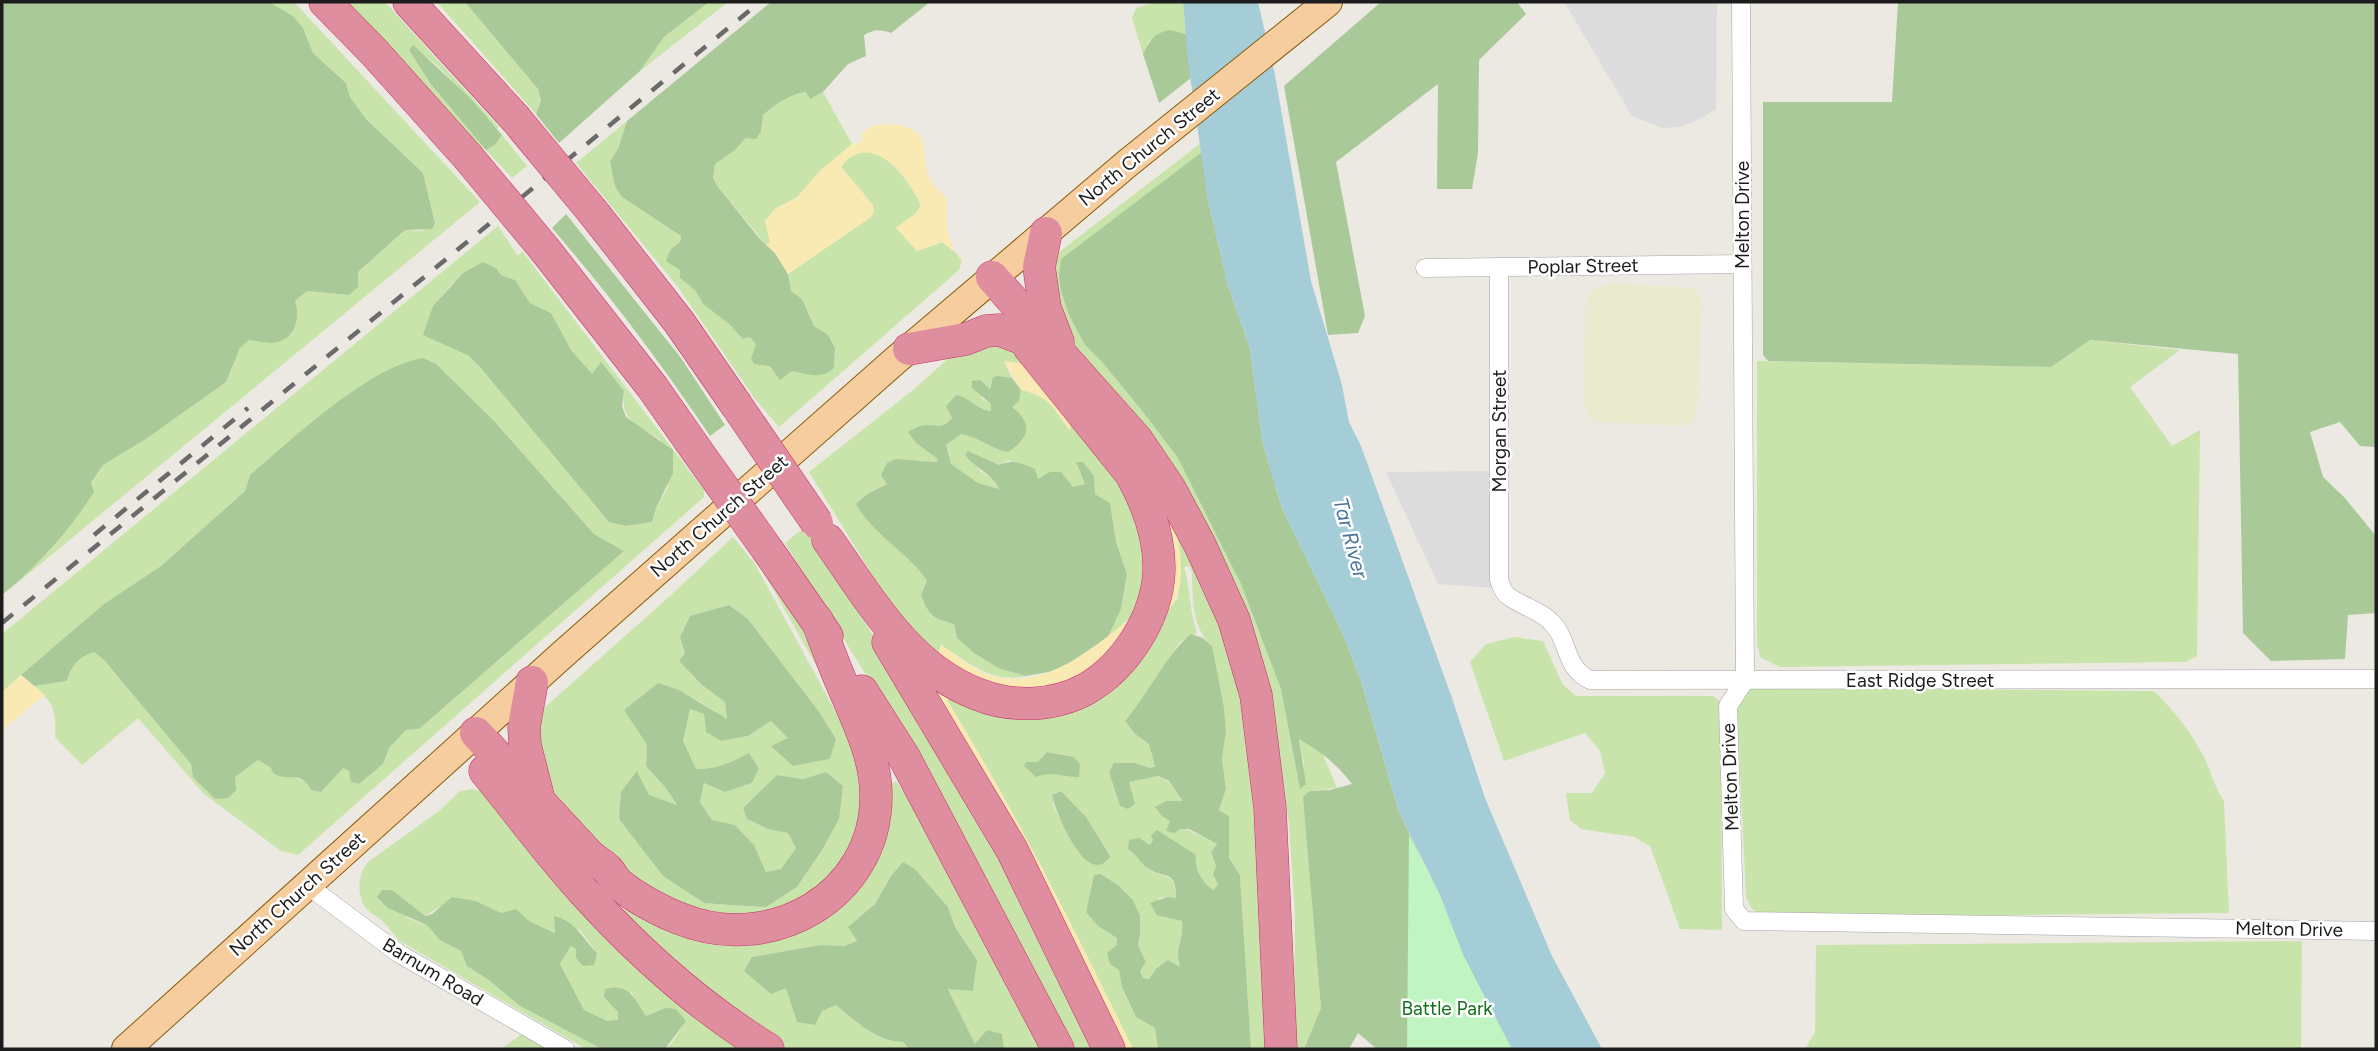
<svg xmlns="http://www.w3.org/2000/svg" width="2378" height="1051" font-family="Figtree,sans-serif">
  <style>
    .farmland { fill: #e9eace }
    .grass { fill: #c8e4aa; fill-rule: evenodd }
    .forest { fill: #a9c999 }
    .sand { fill: #f9e9b3 }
    .park { fill: #c0f5c3 }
    .parking { fill: #dcdcdc }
    .water { fill: #a5cdd8 }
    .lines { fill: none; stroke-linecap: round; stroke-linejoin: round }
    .street-casing { stroke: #a3a3a3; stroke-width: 19 }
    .primary-casing { stroke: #895b0a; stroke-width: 30 }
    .highway-casing { stroke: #ca2f69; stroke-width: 33 }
    .street { stroke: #fff; stroke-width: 18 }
    .primary { stroke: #f5cd9e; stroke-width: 28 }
    .highway { stroke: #df8e9f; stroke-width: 32 }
    .rail { stroke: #6a6a6a; stroke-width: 4.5; stroke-dasharray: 14 14; stroke-linecap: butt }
    .highway-bridge-casing { stroke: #ca2f69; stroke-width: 33; stroke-linecap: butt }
    .highway-bridge { stroke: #df8e9f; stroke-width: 32 }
    .labels { text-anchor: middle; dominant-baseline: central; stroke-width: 5; stroke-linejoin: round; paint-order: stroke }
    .street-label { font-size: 19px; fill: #1c1c1c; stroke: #fff }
    .park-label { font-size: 19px; fill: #127118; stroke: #fff }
    .water-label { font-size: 21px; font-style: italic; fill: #4c779d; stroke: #fff }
  </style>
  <rect width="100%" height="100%" fill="#ece9e2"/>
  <polygon class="farmland" points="1611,283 1692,288 1699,294 1702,302 1697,413 1692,421 1685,426 1596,422 1588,416 1584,405 1586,298 1597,287"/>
  <g class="grass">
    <polygon points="269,2 294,2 480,202 10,589 50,550 103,465 146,439 226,382 240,348 249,340 271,343 295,301 307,291 349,295 358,272 405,230 422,231 435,222 423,173 366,119 350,97 346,83 313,53 303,28 293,16"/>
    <polygon points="348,2 385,2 499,127 497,129 438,66 412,46 409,50 430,83 486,149 496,144 502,135 527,166 512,178 486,150 474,141"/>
    <polygon points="437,2 465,2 538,89 541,101 536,114"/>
    <polygon points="709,2 728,2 640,71 664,37"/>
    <polygon points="1155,2 1183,2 1186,34 1170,30 1149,41 1143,54 1132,18 1136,8"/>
    <path d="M807,92L810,99L823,92L852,144L821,170L796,198L776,208L765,221L770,242L766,245L718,187L713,178L715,164L735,150L746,138L761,131L763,115C777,102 788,95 807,92Z"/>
    <path d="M627,121L618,149L610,161L622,197L681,236L680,242L670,250L667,261L680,270V278L695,290L703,304L729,324L743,339L750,337L757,344L751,359L798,372L834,368L835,348L814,326L802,299L790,291L788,274L871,217L864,194L841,167C844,163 847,158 852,155C879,138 913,185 921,206L916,213L897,228L917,251L942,242L956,253L962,261L959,270L779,427L755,399L678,287L576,163Z"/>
    <polygon points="1201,143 1202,152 1070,317 1085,345 1102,362 1143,412 1178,458 1209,517 1241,584 1281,689 1300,789 1304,764 1299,738 1322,752 1337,788 1310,791 1314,920 1321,1008 1304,1049 1291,1049 1294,1002 1295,915 1289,824 1276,732 1135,418 1070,339 1060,316 1050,259"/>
    <path d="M498,226L518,256L522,251L704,490V497L298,855L281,851L204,794L138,718L82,765L55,737C56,711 55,703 34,686L67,681C72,665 78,657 93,651L104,660L191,764L193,777H235L258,760L271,768L307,782L311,790L321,791L343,768L349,771L351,782L359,784L383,764L389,748L406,730L419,729L624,551L594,534L495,422L250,475L245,491L161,566L104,604L2,692V634ZM483,262L496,268L501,275L515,280L530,303L551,313L571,350L592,375L601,363L624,391C620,422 638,425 661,440L668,487L656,508L652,522L626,526L609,522L482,368L469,356L424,335C433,300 452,279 483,262Z"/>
    <path d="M1004,338L1042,374L1004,362L1012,378L998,376L991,383L990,389L985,386L981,398L991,404L992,411C977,410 970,397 956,395L946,406L952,418C943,429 935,426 922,425L916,443L939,459L936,462L917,460L888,483L869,493L888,541L908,557L927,581L941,620L954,624L957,638L1000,669L1026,676C991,684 970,663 941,645L937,657L887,599L809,472L913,390L959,349Z"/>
    <polygon points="2089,340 2180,350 2130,387 2172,446 2200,430 2197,656 2185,662 2173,662 1780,667 1761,658 1757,645 1757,361 2050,367"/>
    <path d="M1021,390C1052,397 1052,408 1070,430L1071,415L1144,518V606L1108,637L1121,609L1127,574L1116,542L1110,503L1095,494L1094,476L1076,462L1085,484L1073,488L1042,476L1038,480L1009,460L999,465L968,451L980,471L993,479L999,489L978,483L951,464L946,445L961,434C979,437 990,449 1008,452L1012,407L1019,401Z"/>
    <path d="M1174,526L1206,581L1248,710L1274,1049H1251L1240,875L1229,858V816L1219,810L1226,789L1222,759L1226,732L1212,646C1191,626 1193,599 1192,572L1189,566L1184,567C1191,589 1189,611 1197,633L1180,642L1137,707L1125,721L1135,734L1149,744L1155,765L1150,768L1135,763L1109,772L1120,806L1129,782L1157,776C1169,781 1179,789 1184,801H1166L1162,816C1180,827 1198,834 1217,844L1211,853L1216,866L1213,874L1218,885L1213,890L1204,884L1194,861L1157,831L1150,846L1146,842L1138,855C1142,861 1147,869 1154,872C1173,880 1175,875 1176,899L1167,897L1158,898L1169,916L1182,921C1184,943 1173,945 1181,968L1156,969L1149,979L1143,978L1140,971L1146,962L1138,945L1140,934L1133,900L1118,885L1102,874L1094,875L1086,912L1098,926L1117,938L1122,987L1136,1017L1155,1028L1158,1049H1133C1075,930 1016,813 947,700L952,696L959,704L984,714L1159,621L1178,598L1179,551ZM1047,752L1074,757L1071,777L1050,772L1038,762ZM1061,791L1086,817L1111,856L1069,837L1055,809L1052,795Z"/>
    <polygon points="802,529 805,535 809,534 888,659 979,811 1101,1049 1070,1049 926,773 785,543"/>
    <path d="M733,537L755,564L839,718L842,711L761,568C802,626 863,710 868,783C871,820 853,865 825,887C811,898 798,910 781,915C743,927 680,915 649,892C629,877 612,859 595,841C580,826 564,811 552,794C535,769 522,732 545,707L671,595ZM729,605L748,619L820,713L836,739L830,759L793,766L772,746L788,738L771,721L748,736L721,741L706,732L704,714L690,709L683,741L696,770L729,765L749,754L759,767L752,783L725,792L704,783L700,802L712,820L735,825L754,845L766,872L781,869L796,848L788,832L768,829L747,819L743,808L777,775L803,779L826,772L843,786L838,819L822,850L797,887L766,907L729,905L704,903L663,876L620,819L621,792L637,772L649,795L677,806L665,787L646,766L647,745L624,710L658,683C684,691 705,704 727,720L725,702L702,685L679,661L685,653L680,637L690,616Z"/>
    <polygon points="1514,637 1543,641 1563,685 1576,696 1713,696 1721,702 1722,930 1680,929 1650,846 1634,837 1581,829 1570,820 1566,793 1592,793 1605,773 1600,751 1585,733 1504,761 1470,662 1486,644"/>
    <path d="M1746,688L2154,691C2176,713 2192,733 2206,761C2212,775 2215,788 2224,801L2229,913L1765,917L1752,909L1746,897L1737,709Z"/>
    <path d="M896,781L913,806L1040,1049H1004L975,1045L948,988L977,960L955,927L948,907L915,869L891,876L875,904L849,927L857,941L844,946L820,945L752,957L786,988L822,1011L836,1005C856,1021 876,1043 903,1042L909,1049H784L735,1015L621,913L626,909L807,923L884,789Z"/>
    <path d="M473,789L488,792L743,1049H665L672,1043L686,1020L656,1012L646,1017L631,992L619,1012L618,1021H607L584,1010L560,964L571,946L597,953L579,929L556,933L529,921L516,909L501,913L476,901L439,907L425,916L404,917L427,925L441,940L461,951L467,966L490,981L520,1006L602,1049H586L398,940C393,933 387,925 380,919C377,916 373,915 371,913C355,900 357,876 368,862L439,811L460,791Z"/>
    <polygon points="2302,941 2301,1049 1805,1049 1815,1032 1816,945"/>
    <polygon points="522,1034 548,1049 501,1049"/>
  </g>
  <g class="forest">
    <path d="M2,2H269L293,16L303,28L313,53L346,83L350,97L366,119L423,173L435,223L432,229L405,230L358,272V287L349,295L307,291L295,301C301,320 294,341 272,343C265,343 256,341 249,340L240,348L226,382L146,439L103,465L91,483L94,492C69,531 38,566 2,595Z"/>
    <polygon points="465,2 709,2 664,37 640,71 559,143 536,114 541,101 538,89"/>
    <path d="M771,2H930L891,33C881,29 874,29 864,35L866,56L848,64L823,92L810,99L806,92C788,95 777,103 763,115L761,131L756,139L746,138L735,150L715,164L713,178L718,187L759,238L775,253L788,274L791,291L802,299L814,326L828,335L835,348L834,368C821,380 808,374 792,371L780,380L770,366L754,364L751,359L756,344L750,337L743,339L729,324L703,304L695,290L680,278V270L666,261L670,250L680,242L681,236L622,197L615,186L610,161L618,149L627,121Z"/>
    <polygon points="1381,2 1517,2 1526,14 1479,60 1478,153 1472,189 1437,189 1438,84 1336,162 1365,316 1358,333 1328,335 1284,86"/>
    <polygon points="1898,2 2376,2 2376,447 2360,446 2340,422 2310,432 2323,477 2344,497 2376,536 2376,613 2348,615 2345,659 2271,661 2243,633 2238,354 2090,340 2051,367 1768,361 1763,355 1763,102 1892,102"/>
    <path d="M1170,30L1186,34L1191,78L1159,103L1143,54C1150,40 1154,33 1170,30Z"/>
    <polygon points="413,45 471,99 502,135 496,144 486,150 430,83 409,50"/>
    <path d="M1202,152L1208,201L1228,285L1250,349L1263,444L1282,508L1343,634L1361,681L1399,812L1512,1049H1377L1358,1033L1349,1049H1304L1321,1008L1303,797L1310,791L1330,790L1352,784C1337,764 1320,751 1299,739L1306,784L1300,789L1281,689L1241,584L1178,458L1143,412L1102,362L1085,345L1070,317L1061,291L1059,277L1061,259Z"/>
    <path d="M566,214L681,358L725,425L710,436C661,363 609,294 552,228Z"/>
    <polygon points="483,262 496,268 501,275 515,280 530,303 551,313 571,350 592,374 601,362 624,391 622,406 626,417 673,450 673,473 656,508 652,522 626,526 609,522 481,368 469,356 423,335 433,306 463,273"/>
    <path d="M423,358L436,364L495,422L594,534L624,551L419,729L406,730L389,748L383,764L359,784L351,782L349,771L343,768L321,792L311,790C301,769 288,783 273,773L271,768L258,760L235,777L236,790L228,798L215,799L193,777L191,764L104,660L94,652C78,657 72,665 67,681L34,686L21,675L104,604L161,566L245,491L250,475C294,438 368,367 423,358Z"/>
    <path d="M998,376L1012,378L1021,390L1019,401L1012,407C1034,424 1029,438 1008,452C990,449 979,437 961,434L946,445L951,464L978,483L999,489C994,475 975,468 965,455L968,451L999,465C1013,459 1021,463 1035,469L1038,479L1050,472H1061L1073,487L1085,484L1076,462H1083L1094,476L1095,494L1110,503L1116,542L1127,574L1121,609L1108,637L1059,670L1026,676L1000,669L974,653L957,638L954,624C933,618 929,616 921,595L927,581C907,551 873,535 856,504L869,493L887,484L881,475L887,463L896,459L936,462L938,459L916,443L908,432C914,429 919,425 925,425C937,425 943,429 952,418L946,406L956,395C970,397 977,410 991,411V404L972,388V381L980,380L990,389L993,377Z"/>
    <path d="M729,605L748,619L820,713L836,739L830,759L793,766L771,746L788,738L771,721L748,736L721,741L706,732L704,714L690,709L683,741L696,769C717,769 731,763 749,753L759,768L752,783L725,792L704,783L700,802L712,820L735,825L754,845L766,872L781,869L796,848L788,833L768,829L747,819L743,808L777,775L803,779L826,772L843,786L839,819L822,850L797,887L766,907L729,905L704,903L663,876L619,819L621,792L637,771L649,795L677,805L665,787L646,766L647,745L624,710L658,683L679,690L727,719L725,702L702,685L679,661L685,653L680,637L690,616Z"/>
    <path d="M1191,634L1203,638L1212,646L1224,708L1226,732L1222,759L1226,789L1219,810L1229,816V858L1240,875L1251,1049H1158L1155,1028L1136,1017L1122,987L1119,970L1110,964L1107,953L1117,945V938L1098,926L1086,912L1094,875L1101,874L1118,885L1133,900L1140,916V934L1138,945L1146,962L1140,971L1143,978L1149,979L1156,969L1168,960L1180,967C1174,945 1184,942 1182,921L1157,915L1150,903L1167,897L1176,898C1176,869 1167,880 1149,869C1140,864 1138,855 1128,849L1129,840L1139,838L1150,845L1153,840L1151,835L1157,830L1196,855C1193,867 1203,884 1213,890L1218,885L1213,874L1216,866L1211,852L1217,844L1189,829H1180L1175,833L1166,831L1170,821L1162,816L1155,807L1166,801H1183L1169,781L1158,776L1129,782L1135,804L1128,809L1120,806L1109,772L1114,763H1135L1150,768L1155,766L1149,744L1135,734L1125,721C1147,696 1168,652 1191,634Z"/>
    <path d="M1047,752L1074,757L1080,764L1079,777C1060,778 1057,770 1036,777L1024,766L1026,762H1038Z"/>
    <path d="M1061,791L1086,817L1111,857C1110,857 1103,864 1102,864C1080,873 1055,810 1052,795Z"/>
    <path d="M903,862L915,869L948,907L955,927L977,960L973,991L948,989L975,1044L987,1030L1002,1034L1004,1049H909L903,1042C876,1042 856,1021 836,1005L822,1011L815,1025L797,1022L786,988L771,994L744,971L752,957L820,945L844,946L857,941L848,927L875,904L891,876Z"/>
    <path d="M382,890H392L425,916L432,914L452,897L476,901L501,913L516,909L529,921L555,933L554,916C577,922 581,937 597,953L594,965L583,966L576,958V949L571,946L560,964L584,1010L607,1021L618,1020V1012L604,997L605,989C629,982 635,999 646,1016L666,1008L676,1009L686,1021L665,1049H602L520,1006L490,981L467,966L461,951L440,940L427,925L388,908L377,897Z"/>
  </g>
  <g class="sand">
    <path d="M893,124C934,131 919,146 929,177C932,185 941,192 947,198C947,225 944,227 956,253L942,242L917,251L896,228L916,213L921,207C911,176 869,128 841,167L873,205L874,211L871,217L788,274L775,253L766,245L770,242L765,221L776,208L796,198L821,170L852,144L862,142V134L871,126Z"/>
    <path d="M1004,361L1020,363L1042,374L1071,415L1070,431C1054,409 1050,396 1021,390Z"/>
    <path d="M1145,468C1155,487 1168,508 1175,528C1182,552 1187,595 1166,612Z"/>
    <path d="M1144,606L1124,646L1056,691L1006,692L937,657L941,645C956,655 975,671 992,676C1049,692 1104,640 1144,606Z"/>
    <polygon points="21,675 45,695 2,730 2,692"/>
    <path d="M948,685L997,716C980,713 964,709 952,697L947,700C1016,813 1075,930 1133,1049H1125L1050,896L934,693Z"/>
  </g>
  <polygon class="park" points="1409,835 1440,895 1464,956 1512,1049 1407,1049"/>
  <g class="parking">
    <polygon points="1564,2 1717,2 1716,109 1696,121 1679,127 1662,128 1632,116"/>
    <polygon points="1490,471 1490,576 1493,588 1438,584 1386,472"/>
  </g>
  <polygon class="water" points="1183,2 1258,2 1275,75 1311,281 1342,385 1349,422 1361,446 1452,698 1485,798 1552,956 1602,1049 1512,1049 1464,956 1440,895 1399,812 1361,681 1343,634 1282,508 1263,444 1250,349 1228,285 1208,201 1188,62"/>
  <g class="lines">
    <g class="street-casing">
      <g id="street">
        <polyline points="1741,2 1745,680 1728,706 1734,909 1744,921 2376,931"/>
        <path d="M1499,267V580C1501,585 1503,592 1507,595C1520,606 1538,609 1550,621C1570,639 1563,667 1590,680L2376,679"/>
        <polyline points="1425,268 1742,264"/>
        <polyline points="307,885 398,953 565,1049"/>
      </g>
    </g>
    <g class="primary-casing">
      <polyline id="primary" points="126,1049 562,655 897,359 1129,162 1328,2"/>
    </g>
    <g class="highway-casing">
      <g id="highway">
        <polyline points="325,2 374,52 468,157"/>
        <polyline points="409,2 515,118"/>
        <polyline points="593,212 679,322 735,403"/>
        <polyline points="1046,233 1039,267 1045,308 1058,342"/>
        <polyline points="546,251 653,388 697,451"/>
        <polyline points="992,277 1137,440 1170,489 1200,545 1234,620 1256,695 1270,808 1281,1049"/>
        <polyline points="909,349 966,339 986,331 1000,330 1021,338"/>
        <path d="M828,540C869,598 907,667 977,694C1012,708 1053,707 1086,689C1126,666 1157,617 1159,571C1160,538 1147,503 1131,474L1029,347"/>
        <polyline points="769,552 827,636"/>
        <polyline points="888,642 1012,850 1109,1049"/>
        <polyline points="532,682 524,727 525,745 538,796"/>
        <polyline points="862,691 904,757 1058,1049"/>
        <path d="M476,733L590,856C595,860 602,864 607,869C612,874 615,881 620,885C636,898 662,912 681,919C770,955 876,897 876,796C876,756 857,720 842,684C833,663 825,641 817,620"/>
        <path d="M485,771C518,811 549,854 584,892C639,953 698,1006 768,1049"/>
      </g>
    </g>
    <use href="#street" class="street"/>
    <use href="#primary" class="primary"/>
    <use href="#highway" class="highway"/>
    <g class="rail">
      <polyline points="94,535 248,408"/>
      <polyline points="2,623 760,2"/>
    </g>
    <g class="highway-bridge-casing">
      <g id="highway-bridge">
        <polyline points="515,118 593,212"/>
        <polyline points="468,157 546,251"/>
        <polyline points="735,403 817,523"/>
        <polyline points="697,451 769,552"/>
      </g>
    </g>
    <use href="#highway-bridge" class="highway-bridge"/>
  </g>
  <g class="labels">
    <g class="street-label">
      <text transform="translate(1149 147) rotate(-39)">North Church Street</text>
      <text transform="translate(1742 215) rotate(-90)">Melton Drive</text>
      <text transform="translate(1583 266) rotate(-1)">Poplar Street</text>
      <text transform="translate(1499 431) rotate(-90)">Morgan Street</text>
      <text transform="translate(719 516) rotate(-41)">North Church Street</text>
      <text x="1920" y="680">East Ridge Street</text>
      <text transform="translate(1730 777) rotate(-92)">Melton Drive</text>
      <text transform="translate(297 894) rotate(-42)">North Church Street</text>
      <text transform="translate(2289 929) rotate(1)">Melton Drive</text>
      <text transform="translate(433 972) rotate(31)">Barnum Road</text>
    </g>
    <g class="park-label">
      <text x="1447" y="1008">Battle Park</text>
    </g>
    <g class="water-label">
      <text transform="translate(1351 538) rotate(75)">Tar River</text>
    </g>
  </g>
  <rect width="2378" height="1051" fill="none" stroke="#1c1c1c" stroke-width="7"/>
</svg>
